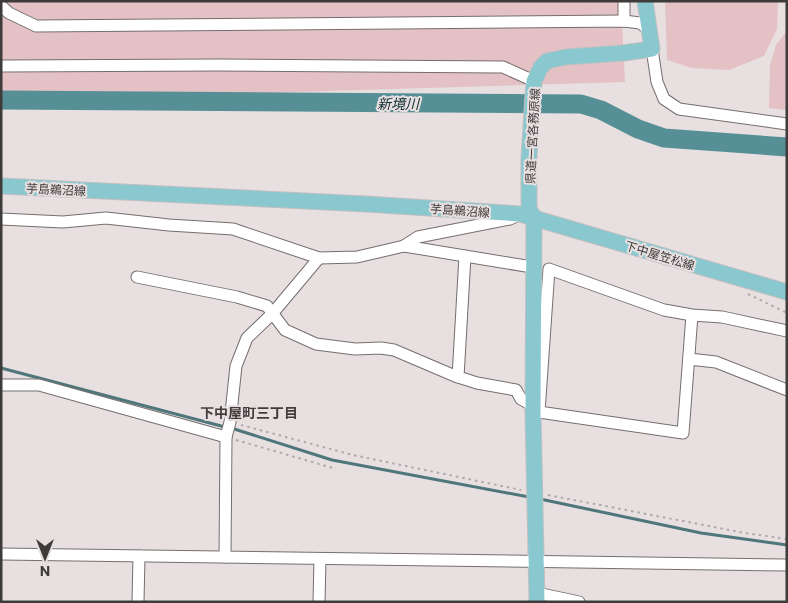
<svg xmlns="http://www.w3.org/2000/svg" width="788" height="603" font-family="Commissioner,'Noto Sans JP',sans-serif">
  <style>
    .green { fill: #e4c1c4 }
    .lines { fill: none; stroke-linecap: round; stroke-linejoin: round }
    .stream { stroke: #4f767b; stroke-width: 3 }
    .river { stroke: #569096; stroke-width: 19 }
    .minor-casing { stroke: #756e6e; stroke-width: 13 }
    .major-casing { stroke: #c1c0c0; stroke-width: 17 }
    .path { stroke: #afa8a8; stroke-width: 2; stroke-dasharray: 2.5 4; stroke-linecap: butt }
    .minor { stroke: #fff; stroke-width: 11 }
    .major { stroke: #89c8cf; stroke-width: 15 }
    .labels { text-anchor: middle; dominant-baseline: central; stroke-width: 4; stroke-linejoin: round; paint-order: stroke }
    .street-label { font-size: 12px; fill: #3e3b3b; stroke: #e8dfe0 }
    .water-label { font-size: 14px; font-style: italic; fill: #0f2e31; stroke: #e8dfe0 }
    .neighbourhood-label { font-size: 14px; font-weight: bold; fill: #433c3d; stroke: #e8dfe0 }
  </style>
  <rect width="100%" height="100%" fill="#e8dfe0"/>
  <g class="green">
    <polygon points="1,1 621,1 625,82 1,101"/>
    <polygon points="665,1 778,1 777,29 764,56 729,70 692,68 667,60"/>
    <polygon points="787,31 787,110 769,108 770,65 776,45"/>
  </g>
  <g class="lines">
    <g class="stream">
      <polyline points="1,368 225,427"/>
      <polyline points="231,428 332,460 529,497"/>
      <polyline points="540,499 701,533 787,545"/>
    </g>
    <polyline class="river" points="1,100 581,104 601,110 638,129 664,138 787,147"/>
    <g class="minor-casing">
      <g id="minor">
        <polyline points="624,1 624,21"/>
        <polyline points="1,6 9,13 36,26 624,21 640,23 648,29"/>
        <polyline points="652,49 657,82 664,99 679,109 787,124"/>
        <polyline points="1,66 218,65 503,67 534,81"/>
        <polyline points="1,219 63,222 106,218 169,225 233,229 319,258 357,257 404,246 418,237 510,219 516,216"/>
        <polyline points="404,246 526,266"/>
        <polyline points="137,277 237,297 267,306 285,330 316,344 355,349 381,348 394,350 455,376 477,383 516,390 521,399 533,406"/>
        <polyline points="692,315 683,433 539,412 549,269 664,310 692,315 722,317 787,331"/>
        <polyline points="689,359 716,362 787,390"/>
        <polyline points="458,377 465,256"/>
        <polyline points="1,385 39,385 226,437"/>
        <polyline points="1,554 787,565"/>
        <polyline points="225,557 226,437 230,422 236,366 247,338 272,314 319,258"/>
        <polyline points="537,593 579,602"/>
        <polyline points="138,602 139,556"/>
        <polyline points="319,602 320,559"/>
      </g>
    </g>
    <g class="major-casing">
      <g id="major">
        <polyline points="1,186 366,204 520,214 787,292"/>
        <polyline points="534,217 533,412 537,602"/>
        <polyline points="534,217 529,209 529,157 534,81 541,67 547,61 566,57 623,53 652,49 645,1"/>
      </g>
    </g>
    <g class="path">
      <polyline points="748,294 787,313"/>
      <polyline points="241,425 353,455 521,490"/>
      <polyline points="236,440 333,468"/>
      <polyline points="548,495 745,533 787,539"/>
    </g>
    <use href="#minor" class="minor"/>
    <use href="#major" class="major"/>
  </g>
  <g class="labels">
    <g class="street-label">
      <text transform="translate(532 136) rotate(-87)">県道一宮各務原線</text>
      <text transform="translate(56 189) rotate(3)">芋島鵜沼線</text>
      <text transform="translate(460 210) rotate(4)">芋島鵜沼線</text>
      <text transform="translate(660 255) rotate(17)">下中屋笠松線</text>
    </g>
    <g class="water-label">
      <text x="398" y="103">新境川</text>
    </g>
    <g class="neighbourhood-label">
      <text x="249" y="412">下中屋町三丁目</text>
    </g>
  </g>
  <rect width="788" height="603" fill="none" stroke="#3e3b3b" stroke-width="5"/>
  <g transform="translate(45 558) rotate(180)" stroke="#e8dfe0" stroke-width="4" paint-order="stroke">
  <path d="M0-4L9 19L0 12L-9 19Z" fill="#3e3b3b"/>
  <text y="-8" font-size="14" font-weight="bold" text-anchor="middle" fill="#3e3b3b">N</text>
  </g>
</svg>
